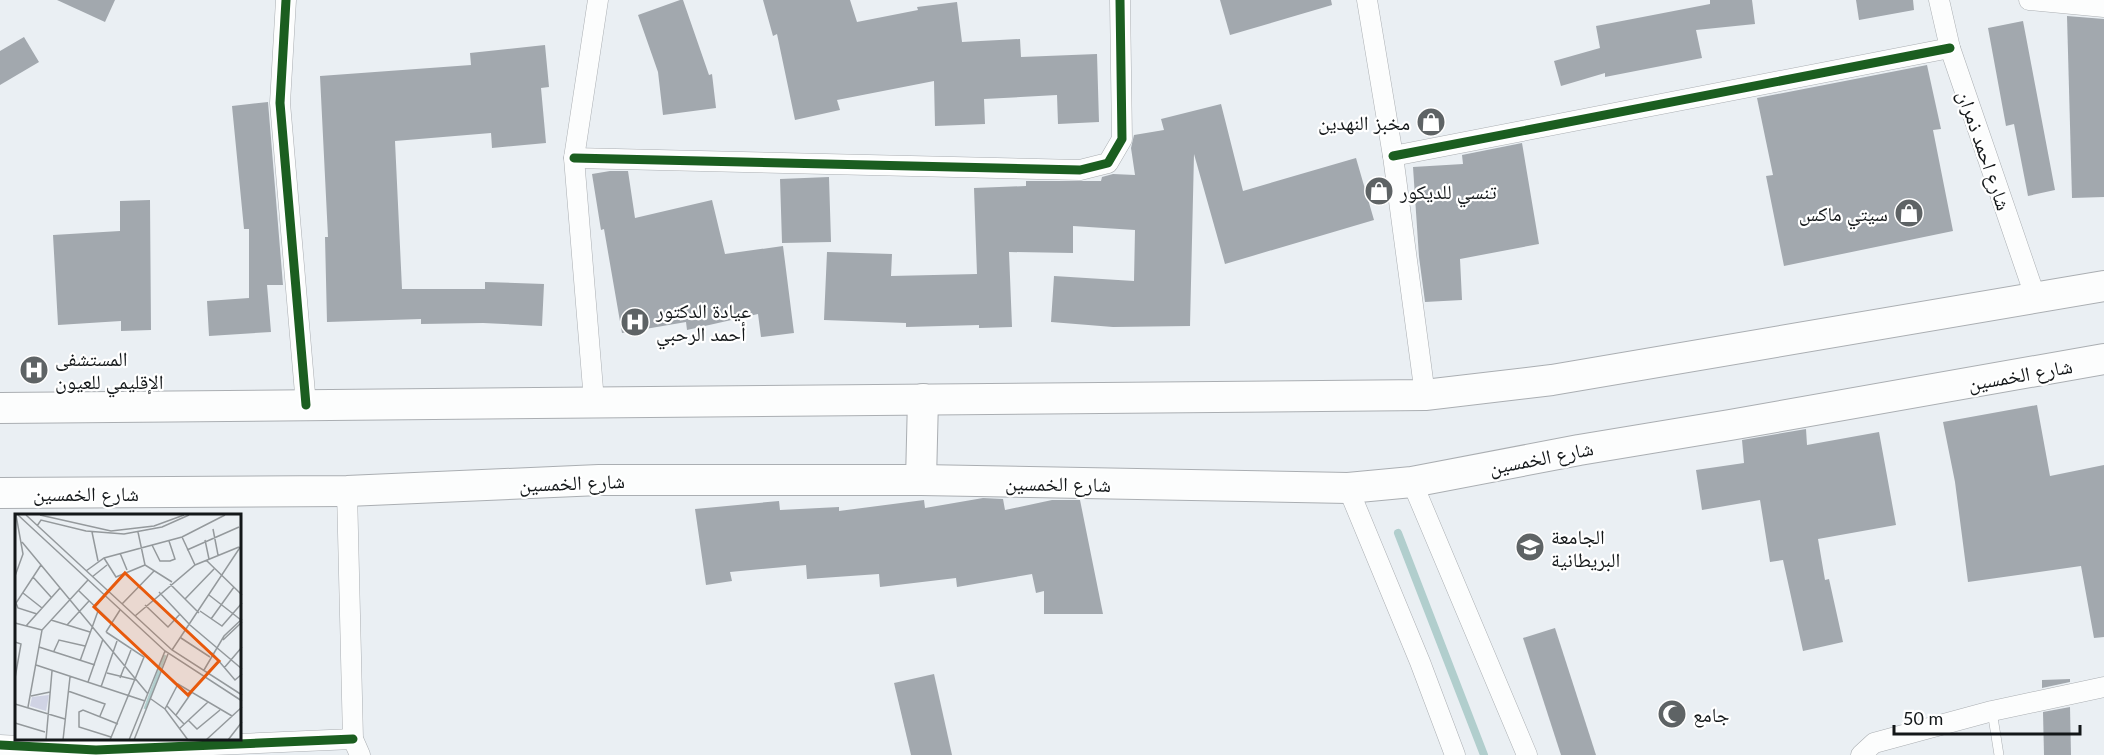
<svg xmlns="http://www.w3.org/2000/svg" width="2104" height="755" font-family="Lato,'Noto Naskh Arabic',sans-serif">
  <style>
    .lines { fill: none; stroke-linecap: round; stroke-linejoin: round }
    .stream { stroke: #b1cecd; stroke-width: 8 }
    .building { fill: #a2a8ae }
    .lane-casing { stroke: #aaaeb2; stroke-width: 10 }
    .street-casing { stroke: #aaaeb2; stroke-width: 21 }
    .primary-casing { stroke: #aaaeb2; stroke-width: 32 }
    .lane { stroke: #fcfdfd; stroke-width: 9 }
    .street { stroke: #fcfdfd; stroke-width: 20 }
    .primary { stroke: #fcfdfd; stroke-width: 30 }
    .cycleway-casing { stroke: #fff; stroke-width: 13 }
    .cycleway { stroke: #1b5e20; stroke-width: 9 }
    .labels { text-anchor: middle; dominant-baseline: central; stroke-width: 4.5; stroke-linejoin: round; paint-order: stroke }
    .poi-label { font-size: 20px; fill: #131719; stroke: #fff; text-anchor: start }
    .street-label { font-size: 20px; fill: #131719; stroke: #fff }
    .inset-river { fill: none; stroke: #b1cecd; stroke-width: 3 }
    .inset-road { fill: none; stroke: #94999c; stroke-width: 1.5 }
    .view { fill: #e8590c; fill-opacity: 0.15; stroke: #e8590c; stroke-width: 3 }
    .inset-edge { fill: none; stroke: #131719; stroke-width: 3 }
  </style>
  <rect width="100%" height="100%" fill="#eaeff3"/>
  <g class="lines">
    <polyline class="stream" points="1398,533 1484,755"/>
  </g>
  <g class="building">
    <polygon points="57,0 115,0 105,22"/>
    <polygon points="680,0 683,0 709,75 712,74 716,108 663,115 658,72 638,15"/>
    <polygon points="763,0 850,0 857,22 918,10 917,7 957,2 962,42 1020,39 1021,57 1097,54 1099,122 1058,124 1057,95 984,99 985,124 935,126 934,81 837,100 840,110 795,120 777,34 773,36"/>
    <polygon points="1220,0 1331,0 1332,5 1230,35"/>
    <polygon points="1710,0 1752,0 1755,24 1696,30 1702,58 1605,77 1605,73 1561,86 1554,61 1600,48 1596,26 1710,4"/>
    <polygon points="1856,0 1913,0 1914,10 1859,20"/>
    <polygon points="2067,16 2104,19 2104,197 2072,198"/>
    <polygon points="2023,21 2055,190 2028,196 2014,124 2006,126 1988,28"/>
    <polygon points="24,37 39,62 0,85 0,51"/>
    <polygon points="545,45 549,87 541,88 546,143 492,148 491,133 395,141 402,289 485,289 485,282 544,284 542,326 483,323 421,324 421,319 327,322 325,237 328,237 320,76 471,65 470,53"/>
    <polygon points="1927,65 1941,129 1933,130 1953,231 1784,266 1766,176 1773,175 1757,98"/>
    <polygon points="268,102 283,285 267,285 271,332 209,336 207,301 249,298 249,229 244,229 232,106"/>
    <polygon points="1221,104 1243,191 1356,158 1374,220 1225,264 1194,154 1190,326 1113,327 1051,322 1054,276 1134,281 1135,230 1073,226 1073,253 1009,252 1012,327 979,328 979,325 906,327 906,323 824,320 827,252 892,254 891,276 977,274 974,188 1026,186 1026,181 1101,181 1102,177 1113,174 1135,175 1131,148 1134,135 1164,130 1161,119"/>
    <polygon points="1522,143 1539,244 1460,259 1462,300 1425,302 1419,257 1413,167 1463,164 1462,155"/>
    <polygon points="610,171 628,171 635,218 712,200 725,254 783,246 794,333 761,337 758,314 687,330 686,322 622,333 604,229 601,230 592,174"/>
    <polygon points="829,177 831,242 782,243 780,179"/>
    <polygon points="150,200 151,330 121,331 121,321 58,325 53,235 120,231 120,201"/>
    <polygon points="2037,405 2050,476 2104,465 2104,637 2094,638 2081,566 1968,582 1955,482 1943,422"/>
    <polygon points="1806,429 1807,445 1879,432 1896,525 1818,539 1825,580 1829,579 1843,642 1803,651 1783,560 1770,562 1760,500 1702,510 1696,470 1744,463 1742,440"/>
    <polygon points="983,498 1003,499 1005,510 1052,500 1080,500 1103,614 1044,614 1044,591 1036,593 1032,574 957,587 956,578 880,587 879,574 807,579 806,565 730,572 732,581 706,585 695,509 779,501 780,510 839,507 839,511 924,500 925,508"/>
    <polygon points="1555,628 1596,755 1561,755 1523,638"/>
    <polygon points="934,674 952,755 911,755 894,683"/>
    <polygon points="2070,679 2070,682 2042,688 2042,680"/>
    <polygon points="2070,707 2071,755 2044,755 2043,712"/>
  </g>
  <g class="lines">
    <g class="lane-casing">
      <polyline id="lane" points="1992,711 1999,755"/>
    </g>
    <g class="street-casing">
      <g id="street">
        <polyline points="286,0 280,103 306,405"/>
        <polyline points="1367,0 1393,156 1425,395"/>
        <polyline points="1939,0 1950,48 2036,299"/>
        <polyline points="2029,0 2104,7"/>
        <polyline points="1393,156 1950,48"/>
        <polyline points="574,158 1080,170 1108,163 1122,139 1120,0"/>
        <polyline points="594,401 574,158 598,0"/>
        <polyline points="1412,482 1527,755"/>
        <polyline points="1348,488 1420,662 1455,755"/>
        <polyline points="347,491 353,739 360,755"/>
        <polyline points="0,745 96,750 353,739"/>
        <polyline points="1861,755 1874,743 1992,711 2104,687"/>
      </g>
    </g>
    <g class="primary-casing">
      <g id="primary">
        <polyline points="0,408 1425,395 1552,380 2104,286"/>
        <polyline points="921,480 923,399"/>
        <polyline points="0,493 347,491 599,480 921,480 1348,488 1412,482 1579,450 1730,425 2104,359"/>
      </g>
    </g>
    <use href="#lane" class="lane"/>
    <use href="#street" class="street"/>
    <use href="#primary" class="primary"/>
    <g class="cycleway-casing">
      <g id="cycleway">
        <polyline points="286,0 280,103 306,405"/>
        <polyline points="1393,156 1950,48"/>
        <polyline points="574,158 1080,170 1108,163 1122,139 1120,0"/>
        <polyline points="0,745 96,750 353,739"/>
      </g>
    </g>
    <use href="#cycleway" class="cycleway"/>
  </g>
  <defs>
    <g id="shop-disc" transform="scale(1.5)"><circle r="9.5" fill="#5e6365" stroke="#fff"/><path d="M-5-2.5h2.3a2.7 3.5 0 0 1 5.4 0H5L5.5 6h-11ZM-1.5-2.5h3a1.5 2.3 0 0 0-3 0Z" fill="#fff"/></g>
    <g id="hospital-disc" transform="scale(1.5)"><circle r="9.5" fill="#5e6365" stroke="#fff"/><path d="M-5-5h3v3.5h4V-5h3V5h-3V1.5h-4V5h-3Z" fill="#fff"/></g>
    <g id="school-disc" transform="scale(1.5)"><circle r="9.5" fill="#5e6365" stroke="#fff"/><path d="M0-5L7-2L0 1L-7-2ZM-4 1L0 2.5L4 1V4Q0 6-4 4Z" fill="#fff"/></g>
    <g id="mosque-disc" transform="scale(1.5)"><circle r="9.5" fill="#5e6365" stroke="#fff"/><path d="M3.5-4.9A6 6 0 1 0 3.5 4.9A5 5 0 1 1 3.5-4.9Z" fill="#fff"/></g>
  </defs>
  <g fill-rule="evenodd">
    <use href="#shop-disc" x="1431" y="122"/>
    <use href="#shop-disc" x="1379" y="191"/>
    <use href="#shop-disc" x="1909" y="213"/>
    <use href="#hospital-disc" x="635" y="322"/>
    <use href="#hospital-disc" x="34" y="370"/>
    <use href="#school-disc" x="1530" y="547"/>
    <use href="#mosque-disc" x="1672" y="714"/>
  </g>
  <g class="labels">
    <g class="poi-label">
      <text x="1410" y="122" text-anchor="end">مخبز النهدين</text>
      <text x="1400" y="191">تنسي للديكور</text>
      <text x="1888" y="213" text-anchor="end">سيتي ماكس</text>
      <text x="656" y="310">عيادة الدكتور<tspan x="656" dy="23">أحمد الرحبي</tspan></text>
      <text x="55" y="358">المستشفى<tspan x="55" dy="23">الإقليمي للعيون</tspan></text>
      <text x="1551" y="536">الجامعة<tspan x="1551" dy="23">البريطانية</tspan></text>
      <text x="1693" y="714">جامع</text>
    </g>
    <g class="street-label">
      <text transform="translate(1985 150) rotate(71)">شارع احمد ذمران</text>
      <text transform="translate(2020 374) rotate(-10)">شارع الخمسين</text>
      <text transform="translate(1541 457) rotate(-11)">شارع الخمسين</text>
      <text transform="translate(572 482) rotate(-2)">شارع الخمسين</text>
      <text transform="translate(1058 483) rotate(1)">شارع الخمسين</text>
      <text x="86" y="493">شارع الخمسين</text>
    </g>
  </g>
  <g transform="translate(15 514)">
    <rect width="226" height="226" fill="#eaeff3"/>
    <path d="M34,181L31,197L15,192L17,183Z" fill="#d0d3e4"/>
    <path class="inset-river" d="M130,195L150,141"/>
    <path class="inset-road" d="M3,1L150,137L227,187M11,1L157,136L227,181M25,1L96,17L139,12L169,1M22,12L26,6L71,17L109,20L147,13L174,1M198,15L203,41M77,18L83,47M123,18L130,51L157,68M167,23L180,51M190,26L194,45M7,28L133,180M137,31L145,47H155L160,45L154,27M172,36L224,13M105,39L112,56M89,44L101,63L130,51M191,46L227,81M71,57L89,44L167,23L210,1M0,62L8,40L1,1M18,63L36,83M77,63L92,51M155,70L184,99M63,76L95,107M144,78L175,111L227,155M8,79L27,94M194,81L226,106M170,85L199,55M107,90L139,57M130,91L153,113L165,100M185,97L207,112L227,89M22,100L3,94L1,89L26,51M120,102L180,51L224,33M196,105L219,73M36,106L75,118M0,109L27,116M52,111L74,87M11,112L45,74M91,118L129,143L95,226M91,118L105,96M166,124L195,143M208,126L227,108M0,128L6,130L0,164M24,133L80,151M157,136L226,32V1M39,137L44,126L70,132M197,139L220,166L227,160M65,147L83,97M21,151L130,187M209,154L227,133M189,156L209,122L227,105M92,159L121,166M105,164L116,136M73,168L88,125M86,173L102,127M53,177L90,190L85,202M16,182L35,178M136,185L150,195L173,226M0,190L50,205M152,192L169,210M13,193L27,116L73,66M150,195L163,170L217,202M161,201L177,178M173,206L182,215L205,196M0,209L30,218M164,215L193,188M96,223L64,213V198L68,196L103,210M31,226L37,157M48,226L55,163M114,226L150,137M119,226L153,140M191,226L227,193M213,226L227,208"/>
    <path class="view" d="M110,59L204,147L173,181L79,93Z"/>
    <rect width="226" height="226" class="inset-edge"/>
  </g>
  <path d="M1894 725v9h186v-9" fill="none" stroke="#131719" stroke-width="3"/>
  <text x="1903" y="725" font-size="18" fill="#131719" stroke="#ffffff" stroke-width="4.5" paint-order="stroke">50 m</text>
</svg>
